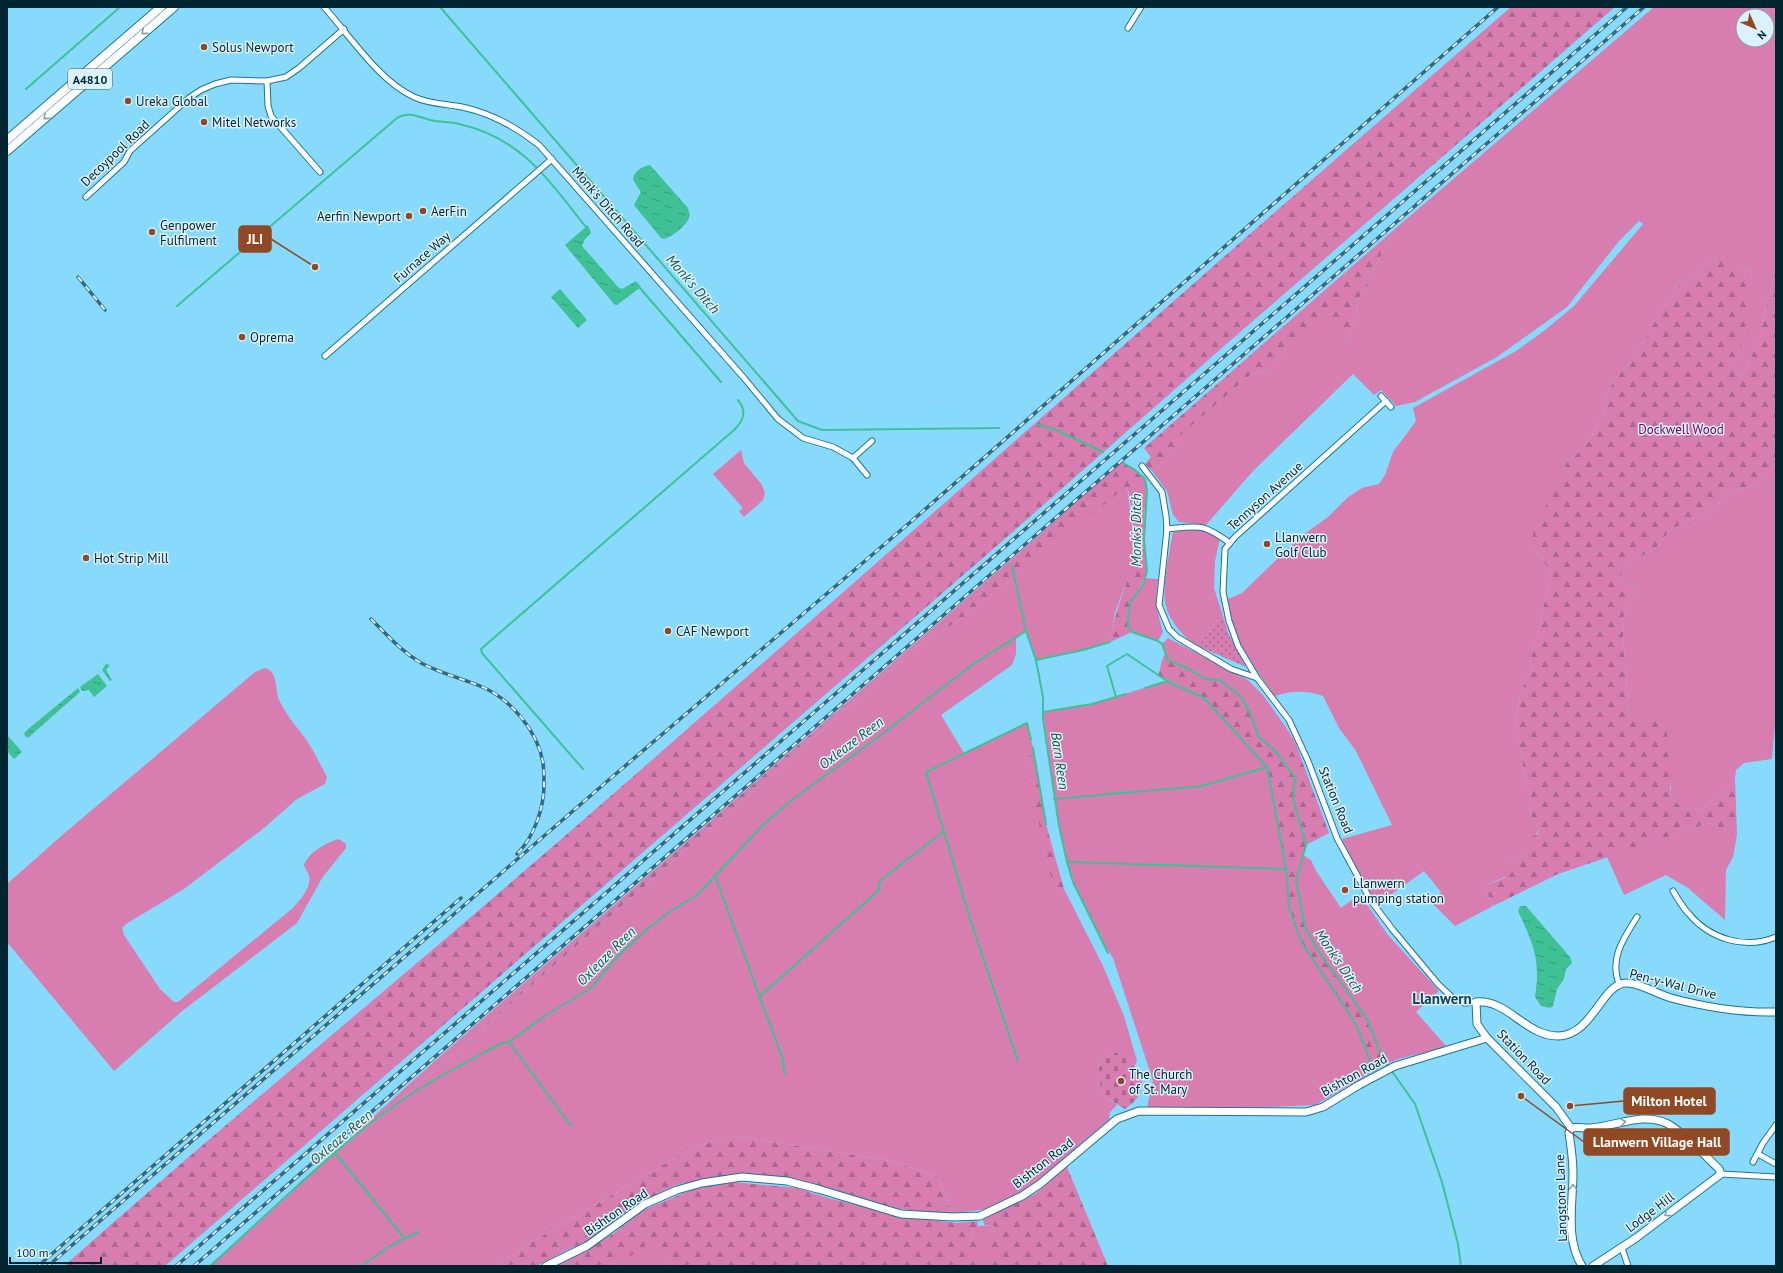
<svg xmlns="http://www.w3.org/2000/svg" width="1783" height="1273" font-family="'PT Sans',sans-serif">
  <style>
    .grass { fill: #d87db0; fill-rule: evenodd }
    .forest { fill: url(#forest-firs) }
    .cemetery { fill: url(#cemetery-stones) }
    .park { fill: url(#park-dots) }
    .water { fill: url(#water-ripples) }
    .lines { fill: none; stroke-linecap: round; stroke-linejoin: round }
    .stream { stroke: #3fc195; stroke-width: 2 }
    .street-casing { stroke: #197695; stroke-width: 7 }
    .secondary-casing { stroke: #197695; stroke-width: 9 }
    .primary-casing { stroke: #197695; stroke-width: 10 }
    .street { stroke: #fff; stroke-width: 5 }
    .secondary { stroke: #fff; stroke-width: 7 }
    .primary { stroke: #fff; stroke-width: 8 }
    .rail-casing { stroke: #33697e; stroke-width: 3.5 }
    .rail { stroke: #dbf2fc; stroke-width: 2; stroke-dasharray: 6; stroke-linecap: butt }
    .oneway { stroke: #8c9ca2 }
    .poi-dot { fill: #904924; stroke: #dbf2fc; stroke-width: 1.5 }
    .labels { text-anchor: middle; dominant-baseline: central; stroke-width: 3; stroke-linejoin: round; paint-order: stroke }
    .shield { fill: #dbf2fc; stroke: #42626d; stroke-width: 1 }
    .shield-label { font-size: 12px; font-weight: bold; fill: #002430 }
    .poi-label { font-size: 13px; fill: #002430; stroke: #dbf2fc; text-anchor: start }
    .street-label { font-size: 13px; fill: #002430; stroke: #dbf2fc }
    .park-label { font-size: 13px; fill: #760052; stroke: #dbf2fc }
    .water-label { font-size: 14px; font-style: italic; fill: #215441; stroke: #dbf2fc }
    .quarter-label { font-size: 15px; font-weight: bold; fill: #164354; stroke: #dbf2fc }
    .leader { fill: none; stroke: #904924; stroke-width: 1.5 }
    .callout-dot { fill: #904924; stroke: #dbf2fc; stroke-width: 1.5 }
    .callout { fill: #904924; stroke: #904924; stroke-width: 1.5 }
    .callout-label { font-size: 14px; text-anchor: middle; font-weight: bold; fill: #fff }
  </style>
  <defs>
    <pattern id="forest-firs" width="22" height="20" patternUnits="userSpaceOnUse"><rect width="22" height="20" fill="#d87db0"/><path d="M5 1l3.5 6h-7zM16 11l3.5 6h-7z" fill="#ad6690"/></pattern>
    <pattern id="cemetery-stones" width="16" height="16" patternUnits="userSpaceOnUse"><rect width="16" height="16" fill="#d87db0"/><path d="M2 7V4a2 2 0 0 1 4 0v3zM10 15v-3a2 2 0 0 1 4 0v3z" fill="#ad6690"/></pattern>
    <pattern id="park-dots" width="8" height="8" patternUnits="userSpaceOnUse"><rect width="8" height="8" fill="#d87db0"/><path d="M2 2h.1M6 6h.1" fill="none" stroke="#ad6690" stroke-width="1.8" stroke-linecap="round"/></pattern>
    <pattern id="water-ripples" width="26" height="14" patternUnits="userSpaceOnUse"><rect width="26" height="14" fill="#3fc195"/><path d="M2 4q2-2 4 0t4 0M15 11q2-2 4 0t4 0" fill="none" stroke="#329d7a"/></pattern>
  </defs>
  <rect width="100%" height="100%" fill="#87dafc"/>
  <g class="grass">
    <path d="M1654,7H1776V267L1760,334L1746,371L1739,376L1734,369C1746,336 1749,307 1751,272L1739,269L1716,257L1699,273L1676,288L1628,365L1614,379L1608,394L1604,413L1593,434L1578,453L1567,462L1533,548L1551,571L1538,634L1530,660L1532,668L1519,695L1516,723L1524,772L1531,801L1530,814L1539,828L1528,854L1505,865V877L1484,886L1493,906L1455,926L1432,903L1441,892L1424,871L1375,906L1342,839L1392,825L1356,751L1339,728L1323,696C1306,690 1291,691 1275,696C1259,674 1241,650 1232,624C1229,616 1229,607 1228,599L1242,593L1299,538L1328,517L1348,497L1362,488L1379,484L1385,475L1393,452L1416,421L1413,408L1516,351L1545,330L1574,306L1643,224L1639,221L1619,241L1567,307L1497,357L1415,402L1396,406L1381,390L1374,395L1353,374L1253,471L1206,525L1179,522L1173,515L1167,491L1153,472L1180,446L1176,438L1250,375L1269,369L1288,345L1322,314L1349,343L1359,297L1367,287L1372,272L1396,228ZM1743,16H1767V40H1743Z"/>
    <polygon points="741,450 744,463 762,485 765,493 763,500 744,517 739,511 743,508 713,474"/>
    <polygon points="1776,462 1776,713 1772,759 1744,763 1736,770 1735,779 1726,790 1702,808 1684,810 1671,797 1671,786 1629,716 1622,620 1628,605 1638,592 1618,578 1631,562 1656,548 1670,530 1714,509 1728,492 1753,486 1764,479"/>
    <path d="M1127,485L1132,526L1133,551L1130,573L1115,612L1110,642L1083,650L1036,660L1026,631L1016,639V654L1012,665L941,715L964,753L1027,723L1033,748L1028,759L1047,864L1061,891L1064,889L1103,966L1124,1016L1137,1061L1134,1067L1118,1052C1113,1054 1106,1055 1103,1058C1095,1067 1101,1086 1103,1096L1117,1105L1110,1112L1109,1120L1025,1191L989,1209L952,1213L938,1176L885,1160L735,1136L695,1146L527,1245L497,1266H210L335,1153L385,1114L918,646L964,617Z"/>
    <path d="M1196,529L1208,532L1220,539L1215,561L1214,588L1222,613L1198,646C1184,638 1170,622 1166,606C1161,589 1170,550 1173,532Z"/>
    <path d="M1145,578L1158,579C1155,602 1157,610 1163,632L1158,641C1144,636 1128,636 1128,619C1128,613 1130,605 1132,600C1137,592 1143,587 1145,578Z"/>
    <polygon points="1168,638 1248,680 1263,695 1287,729 1295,742 1279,756 1258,736 1250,713 1221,680 1205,679 1189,669 1168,660 1162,644"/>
    <path d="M265,668C278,671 275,689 279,700C285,712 293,723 302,734C312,747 319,762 327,777L325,784L297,799L264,828L184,889L126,924L122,928L124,935L160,989L174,1002H178L293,908C300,900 312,887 309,876C308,872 305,869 304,865C309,852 327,842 339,839L346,844V848L322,878L297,923L181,1012L114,1071L7,942V884L60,837L255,672Z"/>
    <polygon points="1167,681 1204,698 1267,767 1286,869 1289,908 1302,943 1356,1024 1374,1071 1315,1105 1267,1107 1147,1107 1153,1081 1113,958 1100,937 1073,882 1067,862 1059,826 1043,712 1092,704"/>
    <polygon points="1709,823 1737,835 1733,857 1726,870 1725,920 1688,888 1666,875 1624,895 1607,857"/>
    <polygon points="1303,855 1311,860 1316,871 1341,908 1360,894 1387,934 1439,991 1416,1012 1447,1047 1398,1059 1386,1064 1382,1057 1367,1019 1319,952 1305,927 1296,880"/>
    <polygon points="994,1225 995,1233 989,1242 989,1266 977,1266 972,1228 978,1226"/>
    <polygon points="650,1242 671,1266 615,1266"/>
  </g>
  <g class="forest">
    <path d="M1511,7H1615L1223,347L983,558L165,1266H64C242,1108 426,958 605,801C908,537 1207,269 1511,7Z"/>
    <polygon points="1396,228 1372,272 1367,287 1359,297 1349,343 1322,315 1288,345 1269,369 1250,375 1177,438 1180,446 1153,472 1145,464 1151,457 1144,448"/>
    <path d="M1716,257L1741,258L1739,269L1751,272C1750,306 1746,337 1734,369L1739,376L1746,371L1760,334L1776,267V462L1764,479L1753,486L1728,492L1714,509L1670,530L1656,548L1631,562L1618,578L1638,592L1628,605L1622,620L1629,716L1666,719L1671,797L1684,810L1702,808L1726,790L1735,779L1737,835L1709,823L1558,874L1493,906L1484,886L1505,878V865L1528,854L1529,838L1537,835L1539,828L1530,814L1531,801L1524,772L1516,723L1519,695L1532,668L1530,660L1538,634L1551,571L1533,548V529L1553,494L1567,462L1578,453L1593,434L1604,413L1608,394L1614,379L1628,365L1676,288L1699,273Z"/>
    <path d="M1122,462C1129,466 1140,471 1144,478C1149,486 1146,498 1145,506C1144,518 1144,531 1144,543C1145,552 1148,564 1146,573C1141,593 1119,611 1132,632L1110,642C1113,616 1122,598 1129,574C1137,549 1133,510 1127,486L964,617L918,646L385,1114L335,1153C417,1074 504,1001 590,926C767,771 946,618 1122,462Z"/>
    <path d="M1166,652L1169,660L1189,669L1205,679L1220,680L1241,697L1250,713L1258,736L1278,755L1295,742L1329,833L1306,845L1296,880L1305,927L1319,952L1367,1019L1382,1057L1386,1064L1374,1071L1356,1024L1302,943L1289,908L1286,869L1267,767L1204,698L1158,675C1161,667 1161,660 1166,652Z"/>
    <polygon points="1033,748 1046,824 1064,889 1061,891 1054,884 1047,864 1034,799 1028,759"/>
    <polygon points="735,1136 885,1160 938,1176 952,1213 946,1214 900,1209 832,1192 801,1181 743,1175 709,1178 677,1185 663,1191 630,1209 590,1240 567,1250 537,1266 497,1266 527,1245 695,1146"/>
    <polygon points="1067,1167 1108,1266 989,1266 989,1242 986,1239 995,1233 994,1225 984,1225 983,1219 1035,1194"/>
    <polygon points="733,1182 797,1188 828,1198 903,1216 956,1223 977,1221 978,1226 972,1229 973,1237 980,1242 977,1266 671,1266 650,1243 615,1266 556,1266 613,1234 643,1210 696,1188"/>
  </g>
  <path class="cemetery" d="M1118,1052L1143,1074C1141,1093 1141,1098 1125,1109L1103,1096C1101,1086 1095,1067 1103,1058C1106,1055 1113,1054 1118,1052Z"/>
  <polygon class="park" points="1222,613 1228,633 1246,667 1198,646"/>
  <g class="water">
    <path d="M650,165L688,208C689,212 690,214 689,218C686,226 672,237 664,239L661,238L634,205L641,192L633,180C634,171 641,167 650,165Z"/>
    <polygon points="588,225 591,233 585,239 582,246 618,287 622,289 636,281 641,287 617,305 614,304 565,245"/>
    <polygon points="560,289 587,320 578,328 551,297"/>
    <polygon points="106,664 110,665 106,670 112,680 110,681 102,670"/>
    <polygon points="98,674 107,686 94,697 89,690 82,691 80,687"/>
    <polygon points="78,688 80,692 30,736 28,738 25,736 24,733 27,730"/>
    <polygon points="8,736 22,752 14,759 7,751"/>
    <path d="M1520,906H1526L1570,957L1572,963L1566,969L1564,979L1557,989L1553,1006L1550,1008L1541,1006L1535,997C1541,959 1533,944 1518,911Z"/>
  </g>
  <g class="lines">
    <g class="stream">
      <polyline points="440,7 798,421 822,430 999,428"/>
      <polyline points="26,89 120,7"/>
      <polyline points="640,288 721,382"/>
      <path d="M177,306L397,118C409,110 422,119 435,121C443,122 451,122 459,124C522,138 548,180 586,227"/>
      <polyline points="1038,425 1054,429 1103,452"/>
      <polyline points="1122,462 1135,470 1145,479 1147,490 1144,539 1147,571 1143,585 1131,601 1128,616 1128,626 1132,632 1158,641 1162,644 1168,660 1189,669 1205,679 1220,680 1241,697 1250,713 1258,736 1276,752 1295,777 1293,799 1306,845 1296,880 1305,927 1319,952 1367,1019 1382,1057 1415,1104 1442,1182 1458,1244 1461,1266"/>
      <polyline points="1012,566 1026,631 1036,660 1043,697 1043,719 1059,826 1067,862 1073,882 1108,953"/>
      <polyline points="1036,660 1083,650 1110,642"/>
      <polyline points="1145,688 1167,681"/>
      <polyline points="1116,697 1107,666 1127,654 1167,681 1204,698 1267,767 1286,869 1289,908 1302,943 1356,1024 1374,1071"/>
      <polyline points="1043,712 1092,704 1126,694"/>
      <polyline points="1033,748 1046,824"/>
      <path d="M583,769L482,653L481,649L734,430C744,420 747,411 738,400"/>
      <polyline points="1054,799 1202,786 1267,767"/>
      <polyline points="1068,862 1286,869"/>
      <polyline points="715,876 782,1057 785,1074"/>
      <polyline points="759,997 879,890 879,883 882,879 943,832"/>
      <polyline points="509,1042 571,1126"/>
      <polyline points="1018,1061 971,922 926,772 1027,723 1031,740"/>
      <polyline points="335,1153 405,1239"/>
      <path d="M210,1266C276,1207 345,1136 419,1089C446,1072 474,1058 502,1043L509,1042L546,1015L591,988L618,956L646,930L669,912L697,895L765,823L793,799L881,735L973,664L1026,631"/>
      <polyline points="362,1266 388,1247 418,1232"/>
    </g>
    <g class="street-casing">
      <g id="street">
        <path d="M324,7C350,36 379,81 414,97C429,104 447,104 462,107C491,113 516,127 539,145L744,378L778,419L803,438L833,447L853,458L867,475"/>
        <polyline points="1128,28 1141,7"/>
        <polyline points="267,81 268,106 271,116 320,172"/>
        <polyline points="86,197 124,162 130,151 189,98 201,90 215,84 231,80 267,81 286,77 299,68 344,29"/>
        <polyline points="325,356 552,159"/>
        <polyline points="1381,396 1391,407"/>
        <polyline points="853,458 872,441"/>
        <polyline points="1142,466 1162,492 1166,516 1167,529 1159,605 1169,629 1177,637 1231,669 1257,678 1289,720 1308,761 1337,838 1371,901 1393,930 1438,984 1454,999 1464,1003 1476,1002"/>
        <path d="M1167,529C1200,526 1202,523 1230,543"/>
        <polyline points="1257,678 1238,646 1229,621 1223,592 1225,549 1235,537 1386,401"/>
        <path d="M1673,891C1678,899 1683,908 1689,914C1710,939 1745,950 1776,937"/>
        <path d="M1619,984C1609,958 1624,938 1637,917"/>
        <polyline points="1758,1154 1776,1164"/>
        <polyline points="1753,1162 1763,1143 1776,1125"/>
        <polyline points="1721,1174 1776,1177"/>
        <polyline points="1622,1248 1628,1266"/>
      </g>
    </g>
    <g class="secondary-casing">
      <g id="secondary">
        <path d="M1571,1128L1556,1107L1487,1038L1477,1024L1476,1002C1508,999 1525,1036 1558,1036C1594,1035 1602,981 1628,983C1642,984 1657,994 1671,998C1705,1007 1741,1013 1776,1012"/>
        <path d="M1571,1128C1577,1127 1583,1128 1589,1128C1615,1127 1643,1111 1668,1124C1687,1135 1704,1155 1719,1169L1721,1174L1636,1238L1593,1266"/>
        <path d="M1571,1128L1569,1133C1571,1146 1573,1159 1573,1173C1573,1203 1565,1239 1582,1266"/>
        <polyline points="546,1266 587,1246 645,1204 677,1190 702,1183 742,1177 787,1181 818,1189 901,1214 953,1217 980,1216 1022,1196 1040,1184 1117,1119 1139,1111 1306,1112 1323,1107 1359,1085 1395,1066 1487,1038"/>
      </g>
    </g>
    <g class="primary-casing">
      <g id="primary">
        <polyline points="7,140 161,7"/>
        <polyline points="7,151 174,7"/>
      </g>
    </g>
    <use href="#street" class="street"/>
    <use href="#secondary" class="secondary"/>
    <use href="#primary" class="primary"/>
    <g class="rail-casing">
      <g id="rail">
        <polyline points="78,277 105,310"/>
        <path d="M371,619C387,635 401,651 421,663C440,673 460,678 480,686C510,698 538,731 543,763C544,770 544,778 544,785C544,808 534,837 517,854"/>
        <polyline points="38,1266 461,898"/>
        <polyline points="48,1266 604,784 914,519 1498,7"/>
        <polyline points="176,1266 1627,7"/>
        <polyline points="194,1266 1644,7"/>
      </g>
    </g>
    <use href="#rail" class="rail"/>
  </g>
  <defs><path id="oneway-chevron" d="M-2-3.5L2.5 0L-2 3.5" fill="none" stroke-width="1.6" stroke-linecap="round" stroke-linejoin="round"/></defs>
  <g class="oneway">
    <use href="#oneway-chevron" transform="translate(144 32) rotate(139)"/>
    <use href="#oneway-chevron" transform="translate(46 117) rotate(139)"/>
    <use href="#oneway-chevron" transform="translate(1623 1122) rotate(-10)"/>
    <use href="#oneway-chevron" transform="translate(1573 1187) rotate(-90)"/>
    <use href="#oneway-chevron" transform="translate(1667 1214) rotate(143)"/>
  </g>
  <g class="poi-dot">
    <circle cx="204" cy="47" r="4"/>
    <circle cx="128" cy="101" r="4"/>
    <circle cx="204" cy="122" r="4"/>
    <circle cx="423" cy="211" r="4"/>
    <circle cx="409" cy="216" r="4"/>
    <circle cx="152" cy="232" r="4"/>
    <circle cx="242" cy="337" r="4"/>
    <circle cx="1267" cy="544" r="4"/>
    <circle cx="86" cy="558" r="4"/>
    <circle cx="668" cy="631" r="4"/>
    <circle cx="1345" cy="890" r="4"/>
    <circle cx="1121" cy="1081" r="4"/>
  </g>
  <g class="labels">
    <rect class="shield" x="68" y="69" width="44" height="20" rx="3"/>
    <g class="shield-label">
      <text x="90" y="79">A4810</text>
    </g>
    <g class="poi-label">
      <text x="212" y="47">Solus Newport</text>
      <text x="136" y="101">Ureka Global</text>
      <text x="212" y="122">Mitel Networks</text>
      <text x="431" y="211">AerFin</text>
      <text x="401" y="216" text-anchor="end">Aerfin Newport</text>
      <text x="160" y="225">Genpower<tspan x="160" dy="15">Fulfilment</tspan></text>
      <text x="250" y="337">Oprema</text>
      <text x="1275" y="537">Llanwern<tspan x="1275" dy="15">Golf Club</tspan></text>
      <text x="94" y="558">Hot Strip Mill</text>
      <text x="676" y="631">CAF Newport</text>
      <text x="1353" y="883">Llanwern<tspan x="1353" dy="15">pumping station</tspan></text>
      <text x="1129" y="1074">The Church<tspan x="1129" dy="15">of St. Mary</tspan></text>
    </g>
    <g class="street-label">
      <text transform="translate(115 153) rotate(-44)">Decoypool Road</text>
      <text transform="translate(608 207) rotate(49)">Monk's Ditch Road</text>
      <text transform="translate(422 257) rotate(-41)">Furnace Way</text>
      <text transform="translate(1265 496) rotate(-42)">Tennyson Avenue</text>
      <text transform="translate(1336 800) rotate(68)">Station Road</text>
      <text transform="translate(1673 984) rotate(14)">Pen-y-Wal Drive</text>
      <text transform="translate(1524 1057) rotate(46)">Station Road</text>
      <text transform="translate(1354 1075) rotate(-29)">Bishton Road</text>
      <text transform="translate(1043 1163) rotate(-38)">Bishton Road</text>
      <text transform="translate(1561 1198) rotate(-92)">Langstone Lane</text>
      <text transform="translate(616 1212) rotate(-34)">Bishton Road</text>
      <text transform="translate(1650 1212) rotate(-37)">Lodge Hill</text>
    </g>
    <g class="park-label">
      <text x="1681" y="429">Dockwell Wood</text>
    </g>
    <g class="water-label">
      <text transform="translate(693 284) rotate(49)">Monk's Ditch</text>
      <text transform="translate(1136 530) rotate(-90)">Monk's Ditch</text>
      <text transform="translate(851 743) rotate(-37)">Oxleaze Reen</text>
      <text transform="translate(1060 761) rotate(82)">Barn Reen</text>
      <text transform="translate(606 956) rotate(-45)">Oxleaze Reen</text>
      <text transform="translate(1339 961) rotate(56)">Monk's Ditch</text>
      <text transform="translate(341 1137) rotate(-40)">Oxleaze Reen</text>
    </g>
    <g class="quarter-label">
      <text x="1442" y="998">Llanwern</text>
    </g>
  </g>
  <path class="leader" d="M315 267L271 239M1570 1106L1624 1101M1521 1096L1584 1142"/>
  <g class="callout-dot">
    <circle cx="315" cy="267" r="4"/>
    <circle cx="1570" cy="1106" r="4"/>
    <circle cx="1521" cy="1096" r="4"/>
  </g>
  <g class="callout">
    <rect x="239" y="226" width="32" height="26" rx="4"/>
    <rect x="1624" y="1088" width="91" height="26" rx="4"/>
    <rect x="1584" y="1129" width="145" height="26" rx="4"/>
  </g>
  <g class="callout-label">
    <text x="255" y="244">JLI</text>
    <text x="1669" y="1106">Milton Hotel</text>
    <text x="1657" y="1147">Llanwern Village Hall</text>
  </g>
  <rect width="1783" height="1273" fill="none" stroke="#002430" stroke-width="16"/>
  <g transform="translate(1755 28) rotate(135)"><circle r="19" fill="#dbf2fc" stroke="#83a0aa"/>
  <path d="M0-3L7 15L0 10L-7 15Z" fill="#904924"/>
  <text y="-6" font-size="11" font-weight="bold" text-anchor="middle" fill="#002430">N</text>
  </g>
  <path d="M10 1257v6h91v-6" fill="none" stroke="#002430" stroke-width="2"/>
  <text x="16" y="1257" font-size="12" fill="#002430" stroke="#dbf2fc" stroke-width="3" paint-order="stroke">100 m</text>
</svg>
